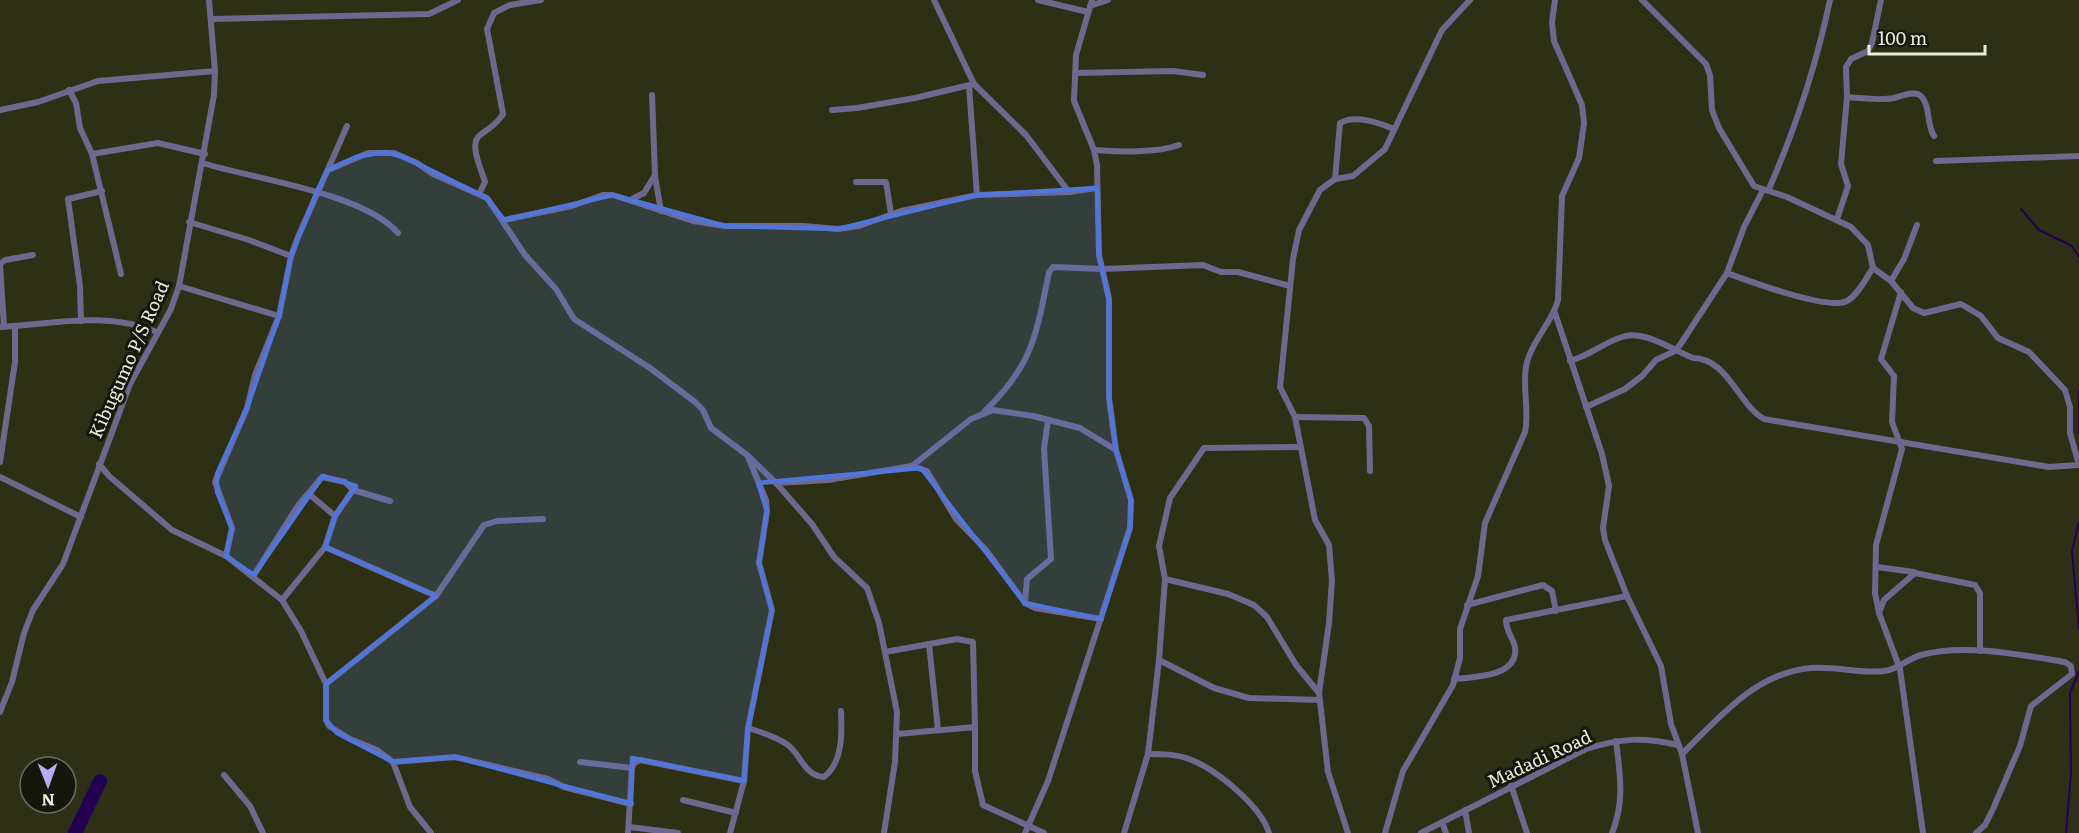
<svg xmlns="http://www.w3.org/2000/svg" width="2079" height="833" font-family="Literata,serif">
  <style>
    .lines { fill: none; stroke-linecap: round; stroke-linejoin: round }
    .stream { stroke: #230053; stroke-width: 2 }
    .river { stroke: #230053; stroke-width: 14 }
    .street { stroke: #6f688e; stroke-width: 6 }
    .marked { fill: #5076d9; fill-opacity: 0.2; stroke: #5076d9; stroke-width: 4.5; stroke-linejoin: round }
    .labels { text-anchor: middle; dominant-baseline: central; stroke-width: 6; stroke-linejoin: round; paint-order: stroke }
    .street-label { font-size: 18px; fill: #eaecdc; stroke: #15170b }
  </style>
  <rect width="100%" height="100%" fill="#2d3015"/>
  <g class="lines">
    <g class="stream">
      <polyline points="2021,209 2039,230 2072,246 2079,257"/>
      <polyline points="2079,390 2079,433"/>
      <polyline points="2079,522 2072,551 2079,629"/>
      <polyline points="2066,833 2071,773 2070,693 2079,671"/>
    </g>
    <polyline class="river" points="75,833 100,781"/>
    <g class="street">
      <polyline points="934,0 974,84 1026,135 1069,192"/>
      <polyline points="1038,0 1088,12"/>
      <polyline points="1642,0 1706,64 1710,75 1712,110 1719,128 1754,186 1787,197 1851,227 1868,245 1873,268 1891,281 1913,308 1924,313 1961,304 1981,316 1998,338 2029,352 2065,390 2070,407 2070,433 2079,465"/>
      <polyline points="1090,6 1108,0"/>
      <polyline points="212,19 429,14 458,0"/>
      <polyline points="1075,73 1173,71 1203,75"/>
      <polyline points="969,86 977,195"/>
      <polyline points="69,90 76,103 80,128 92,154 121,274"/>
      <path d="M1847,97C1863,98 1879,101 1894,98C1902,96 1915,90 1921,96C1931,107 1926,124 1934,136"/>
      <polyline points="0,110 38,102 98,81 215,71"/>
      <polyline points="832,110 857,108 915,98 974,84"/>
      <path d="M1094,150C1118,152 1157,153 1179,145"/>
      <polyline points="92,154 158,143 205,154"/>
      <polyline points="1936,161 2079,156"/>
      <path d="M202,163C255,179 363,193 398,233"/>
      <polyline points="328,170 368,153 394,153 417,163 433,174 487,198 525,255 556,289 574,319 650,368 695,402 703,410 711,428 747,455 776,483 812,524 834,557 867,588 879,623 897,712 895,762 884,833"/>
      <polyline points="655,176 661,211"/>
      <path d="M1335,179L1340,123C1355,114 1379,123 1394,129"/>
      <polyline points="856,182 886,182 891,214"/>
      <path d="M1768,191C1795,130 1816,66 1830,0"/>
      <path d="M479,194L485,182C482,171 469,145 479,136C489,127 495,127 503,114L487,29L494,13L510,5L541,0"/>
      <polyline points="632,199 644,193 655,175 652,95"/>
      <polyline points="1837,219 1848,186 1841,164 1847,97 1846,67 1851,59 1868,51 1872,43 1881,0"/>
      <polyline points="504,220 572,206 603,195 613,195 693,221 725,226 803,226 838,229 859,226 901,211 977,195 1069,192 1097,188"/>
      <polyline points="189,222 249,240 291,256"/>
      <polyline points="0,264 5,260 33,255"/>
      <polyline points="0,265 4,326"/>
      <path d="M1727,273C1749,281 1828,311 1847,301C1858,295 1866,278 1873,268"/>
      <polyline points="1891,281 1904,259 1917,225"/>
      <polyline points="179,286 279,316"/>
      <polyline points="1901,292 1881,359 1894,376 1892,422 1902,449 1876,545 1875,593 1879,613 1900,669 1923,833"/>
      <polyline points="1555,313 1602,454 1609,486 1603,528 1605,540 1627,596 1661,666 1671,724 1682,754 1698,833"/>
      <polyline points="81,321 80,286 68,199 102,191"/>
      <path d="M0,327C55,324 105,311 157,332"/>
      <path d="M1570,361C1589,356 1603,343 1622,337C1643,329 1673,350 1693,358C1727,358 1738,404 1764,419L2049,467L2078,465"/>
      <polyline points="1586,407 1625,389 1642,376 1656,360 1675,351 1680,345 1727,273 1744,227 1763,190"/>
      <path d="M984,412C1033,365 1036,336 1049,272L1053,267L1102,269L1203,265L1221,272H1238L1290,286"/>
      <polyline points="1295,417 1364,418 1369,426 1370,471"/>
      <polyline points="1300,447 1204,448 1170,498 1159,546 1165,579 1159,660 1214,688 1249,698 1319,700"/>
      <polyline points="0,462 15,362 15,327"/>
      <polyline points="99,464 109,476 172,530 226,556 282,600 301,631 326,684 326,720 329,726 350,739 377,750 393,762 410,807 431,833"/>
      <polyline points="912,466 971,419 993,410 1033,416 1080,428 1116,450"/>
      <polyline points="0,477 81,517"/>
      <polyline points="776,483 828,480 912,466 927,471 956,519 986,550 1025,603 1035,608 1101,619"/>
      <polyline points="309,494 335,516"/>
      <polyline points="325,547 436,596"/>
      <polyline points="226,556 232,528 215,482 247,408 255,375 279,316 291,256 298,237 347,126"/>
      <polyline points="1877,567 1914,572"/>
      <polyline points="254,575 297,507 322,477 345,482 353,490"/>
      <polyline points="1165,579 1228,594 1254,605 1267,617 1296,665 1319,693"/>
      <polyline points="282,600 325,547 335,516 353,490 390,501"/>
      <polyline points="1025,603 1027,579 1051,559 1044,449 1048,420"/>
      <polyline points="1467,605 1543,585 1552,591 1556,611"/>
      <polyline points="1879,613 1884,600 1915,573 1975,585 1980,593 1980,651"/>
      <polyline points="929,644 938,730"/>
      <polyline points="885,652 957,639 973,642 975,727"/>
      <path d="M1454,679C1474,677 1519,677 1515,647C1513,638 1506,631 1506,620L1627,596"/>
      <polyline points="326,684 436,596 484,525 497,521 543,519"/>
      <polyline points="0,712 12,682 24,633 33,610 63,564 130,384 171,309 179,286 214,95 215,71 209,0"/>
      <path d="M748,728C761,732 774,736 785,743C801,752 803,776 824,777C843,762 842,733 841,711"/>
      <polyline points="897,734 975,727 975,771 983,805 1044,833"/>
      <path d="M1148,754C1162,754 1176,754 1189,759C1216,769 1261,806 1269,833"/>
      <path d="M1682,754C1719,718 1755,673 1811,668C1836,666 1860,674 1884,671C1899,669 1907,659 1921,655C1964,643 2022,655 2065,662L2071,666L2072,674L2031,706L2020,746L1993,809L1985,825L1976,833"/>
      <polyline points="393,762 455,757 548,779 564,787 631,804"/>
      <polyline points="580,762 632,768 628,833"/>
      <polyline points="632,768 634,763 640,760 744,781"/>
      <polyline points="224,775 250,806 263,833"/>
      <polyline points="1511,785 1527,833"/>
      <polyline points="683,800 736,813"/>
      <polyline points="1465,810 1469,833"/>
      <polyline points="1442,822 1446,833"/>
      <polyline points="629,827 678,833"/>
      <polyline points="730,833 744,781 748,728 772,610 759,563 767,511 766,500 748,457"/>
      <polyline points="1025,833 1048,781 1130,528 1131,500 1116,450 1109,398 1109,299 1099,255 1097,165 1094,150 1074,101 1076,55 1092,0"/>
      <polyline points="1124,833 1148,754 1159,660"/>
      <polyline points="1348,833 1328,772 1319,693 1329,623 1332,581 1329,545 1315,520 1295,417 1280,387 1293,259 1299,230 1320,190 1335,179 1353,176 1385,149 1442,30 1470,0"/>
      <path d="M1385,833L1403,771L1453,685L1460,658V629L1478,576L1485,523L1525,432C1530,409 1521,385 1527,362C1533,339 1552,323 1558,300L1562,196L1579,158L1584,123L1582,105L1554,41L1552,22L1555,0"/>
      <path d="M1421,833L1586,749C1621,738 1643,737 1678,745"/>
      <path d="M1612,833C1625,802 1620,774 1616,741"/>
    </g>
  </g>
  <path class="marked" d="M385,152L404,157L487,198L504,220L613,195L725,226L838,229L977,195L1097,188L1099,255L1109,299V398L1116,450L1131,500L1130,528L1101,619L1025,603L921,468L758,483L767,511L759,563L772,610L748,728L744,781L632,758L631,804L455,757L393,762L337,733L326,720V684L436,596L325,547L335,516L356,486L323,476L254,575L226,556L232,528L217,492V474L247,408L279,316L291,256L317,191L328,170L356,157Z"/>
  <g class="labels">
    <g class="street-label">
      <text transform="translate(128 359) rotate(-66)">Kibugumo P/S Road</text>
      <text transform="translate(1539 758) rotate(-25)">Madadi Road</text>
    </g>
  </g>
  <g transform="translate(48 785) rotate(179)"><circle r="28" fill="#15170b" stroke="#6a6c5f" stroke-width="1.5"/>
  <path d="M0-4.5L10 22L0 15L-10 22Z" fill="#b8abf7"/>
  <text y="-9" font-size="16" font-weight="bold" text-anchor="middle" fill="#eaecdc">N</text>
  </g>
  <path d="M1869 45v9h116v-9" fill="none" stroke="#eaecdc" stroke-width="3"/>
  <text x="1878" y="45" font-size="18" fill="#eaecdc" stroke="#15170b" stroke-width="4.5" paint-order="stroke">100 m</text>
</svg>
